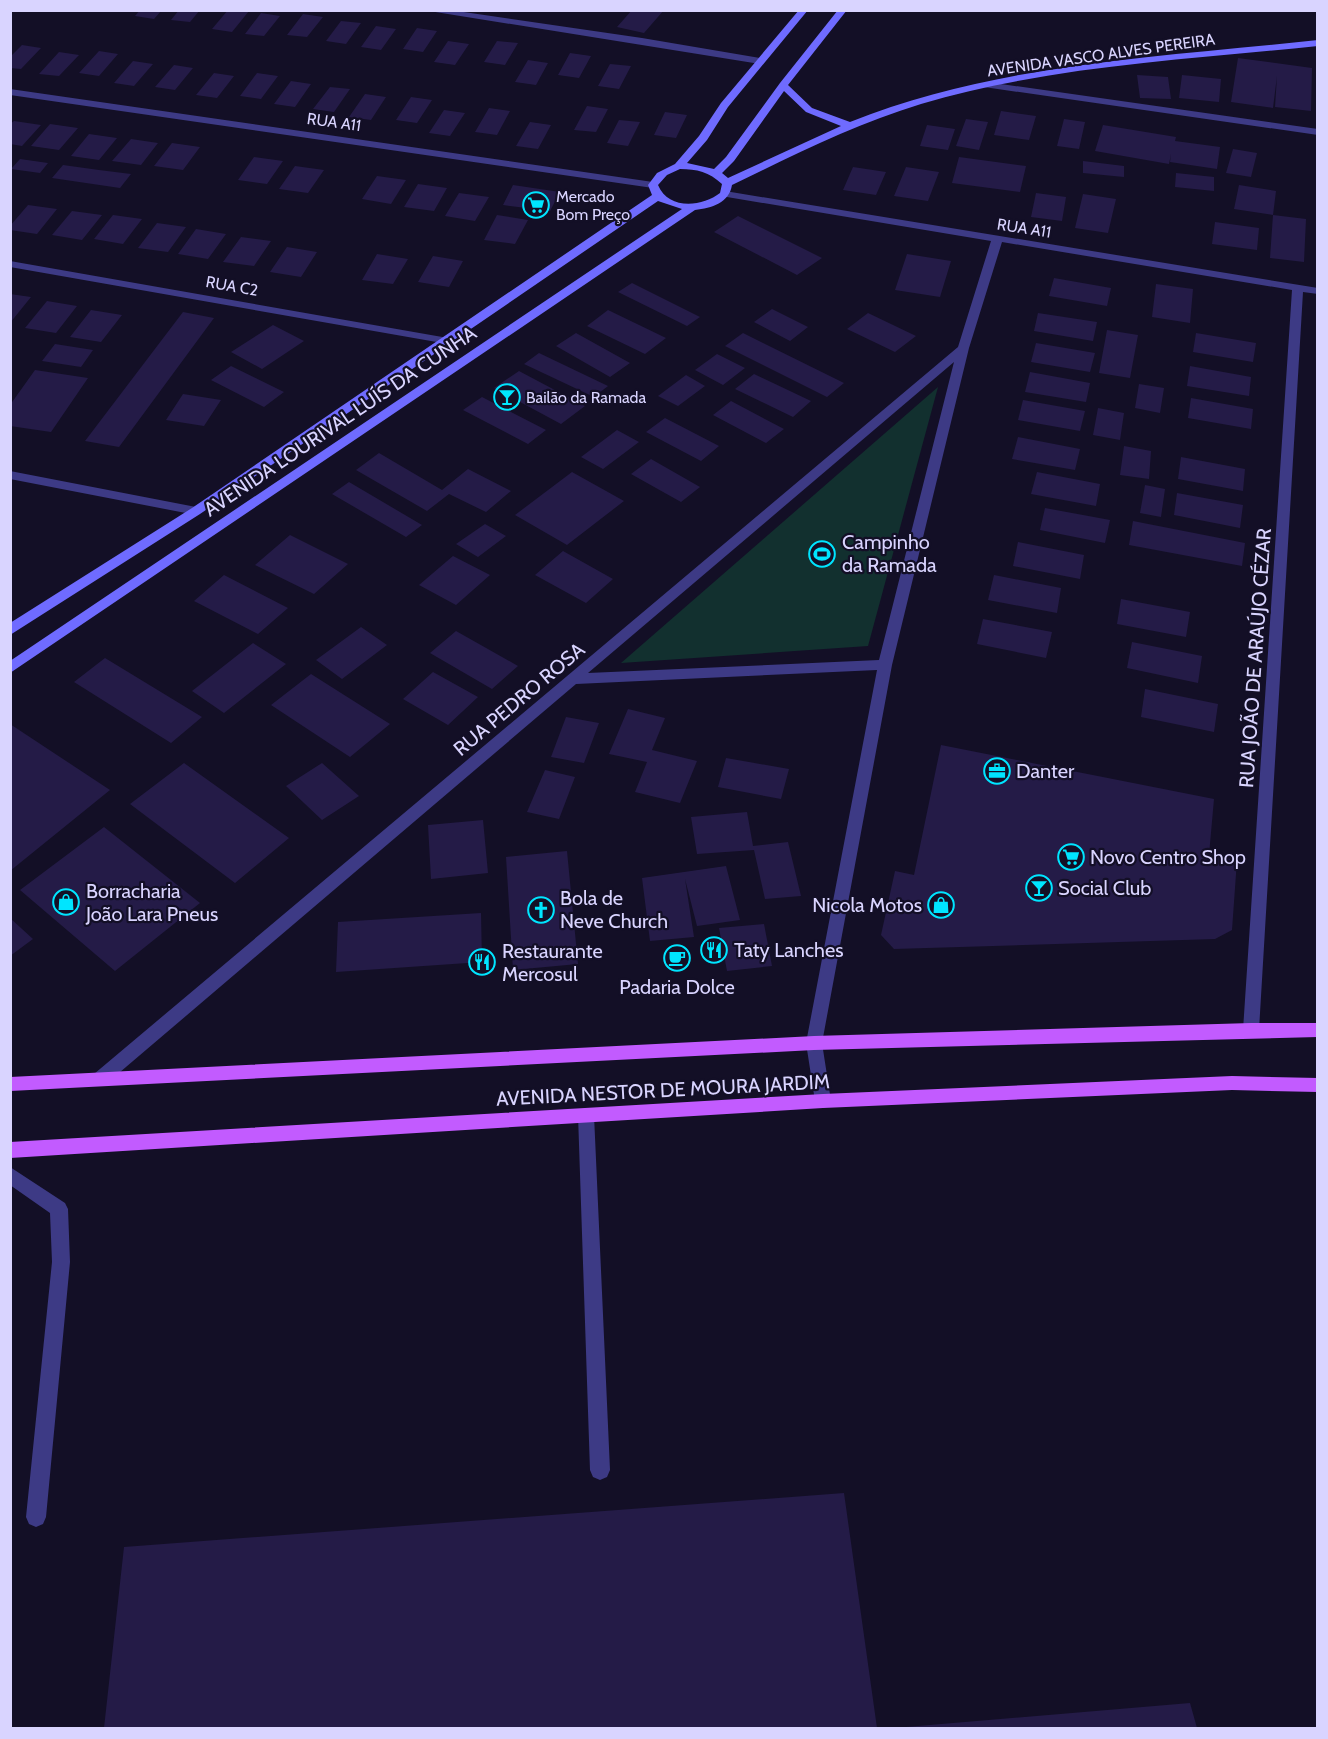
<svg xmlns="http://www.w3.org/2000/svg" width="1328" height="1739" viewBox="0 0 1328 1739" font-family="Cabin,sans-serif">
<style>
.green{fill:#12302f}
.building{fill:#241b47}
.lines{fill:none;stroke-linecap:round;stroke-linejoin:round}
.lane{fill:#3d3a85;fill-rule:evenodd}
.street{fill:#3d3a85;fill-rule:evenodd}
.secondary{fill:#6f6bff;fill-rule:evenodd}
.primary{fill:#c25bff;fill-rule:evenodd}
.labels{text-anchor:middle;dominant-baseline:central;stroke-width:4.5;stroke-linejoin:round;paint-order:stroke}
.far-street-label{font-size:16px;fill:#d9d4ff;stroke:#130f26}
.far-poi-label{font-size:16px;fill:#d9d4ff;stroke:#130f26;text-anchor:start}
.street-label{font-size:20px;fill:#d9d4ff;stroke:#130f26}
.poi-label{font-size:20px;fill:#d9d4ff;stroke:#130f26;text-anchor:start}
</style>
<rect width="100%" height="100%" fill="#130f26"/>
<path class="green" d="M938,387l-70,259 -247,17z"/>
<path class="building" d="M140,10h22l-8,9 -19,-3z
M179,10h21l-10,12 -19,-2z
M228,10l21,1 -17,21 -20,-3z
M632,10h32l-20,23 -27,-6z
M261,13l19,3 -16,20 -19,-2z
M303,14l20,3 -16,20 -20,-2z
M341,21l20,2 -15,21 -20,-3z
M376,26l20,3 -15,21 -20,-3z
M417,28l20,3 -14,21 -20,-3z
M448,41l21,3 -14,21 -21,-3z
M497,41l21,2 -13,22 -21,-3z
M22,45l19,3 -20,21 -11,-1v-11z
M99,51l19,3 -19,22 -20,-3z
M59,52l20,3 -20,21 -20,-2z
M570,53l21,3 -12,22 -21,-3z
M1238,58l74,10 -1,43 -36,-4 2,-31 -4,32 -42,-6z
M528,60l20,3 -12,22 -21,-3z
M133,61l20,3 -19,22 -20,-3z
M610,64l21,2 -12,23 -21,-3z
M174,65l19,3 -18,22 -20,-3z
M214,73l20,3 -17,22 -21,-3z
M257,73l21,3 -17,23 -21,-3z
M1137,75l31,2 3,22 -31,-1z
M1182,75l39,4 -2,23 -40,-4z
M291,81l20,3 -16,23 -21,-3z
M330,87l20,2 -16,23 -21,-3z
M365,94l21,3 -15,23 -22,-3z
M411,97l21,3 -15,23 -21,-3z
M587,106l21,3 -12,23 -22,-2z
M489,108l21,3 -13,24 -22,-3z
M444,110l21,3 -15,23 -21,-3z
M1001,111l35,5 -7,24 -35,-5z
M665,112l22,3 -11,23 -22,-3z
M966,119l22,3 -9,28 -23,-4z
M1064,119l21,3 -6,27 -22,-3z
M619,120l21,2 -12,24 -21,-3z
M14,121l27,4 -19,21 -12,-2v-20z
M530,122l21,3 -13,24 -22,-3z
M50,124l28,4 -19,22 -28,-4z
M927,125l28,4 -7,21 -28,-4z
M1103,125l73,12 -1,4 45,6 -3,22 -47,-7 1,-8 -2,10 -74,-13z
M89,134l28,4 -18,22 -28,-4z
M131,139l27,4 -17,22 -29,-4z
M172,143l28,4 -17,23 -29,-4z
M1233,149l24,4 -6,24 -25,-4z
M254,157l29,4 -16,23 -29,-4z
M959,157l67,9 -6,26 -68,-9z
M20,159l28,4 -8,10 -29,-4z
M1083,161l41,5v11l-41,-4z
M63,165l36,5 32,4 -11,14 -68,-10z
M295,166l29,4 -16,23 -29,-4z
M853,167l33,5 -10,23 -33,-5z
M906,167l33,5 -11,29 -34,-5z
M1176,173l38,4v14l-39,-4z
M377,176l29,4 -15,24 -29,-5z
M418,184l29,4 -13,23 -30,-4z
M513,185l47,7 -10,19 -47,-6z
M1239,185l37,6 -3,24 -39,-6z
M459,193l30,4 -14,24 -30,-5z
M1036,193l30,4 -4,24 -31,-4z
M1083,194l33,5 -8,34 -33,-5z
M28,205l29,4 -20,25 -27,-4v-4z
M72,211l30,4 -20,25 -30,-5z
M113,215l29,4 -19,25 -29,-5z
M497,215l31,5 -13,24 -31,-4z
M1273,215l33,4 -2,43 -34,-4z
M738,216l84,42 -25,17 -83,-43z
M1215,222l44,6 -2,22 -45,-6z
M157,223l29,4 -18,25 -30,-4z
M196,229l30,5 -18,25 -30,-5z
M241,237l30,4 -17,25 -31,-4z
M287,247l30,5 -16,25 -31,-5z
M377,254l31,5 -15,25 -31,-4z
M907,254l44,7 -11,36 -45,-7z
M433,256l30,5 -14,26 -31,-5z
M1054,278l57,10 -4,18 -58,-10z
M632,283l68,34 -13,9 -69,-34z
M1156,284l37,5 -3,34 -38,-6z
M10,294l21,3 -21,26z
M47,301l30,5 -21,27 -31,-5z
M772,309l36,18 -18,14 -36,-19z
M91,310l31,5 -21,27 -31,-5z
M608,310l58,28 -21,16 -58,-28z
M183,312l31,6 -95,129 -34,-6z
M868,313l48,23 -21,16 -48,-23z
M1038,313l59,9 -4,19 -59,-10z
M273,325l31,16 -42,28 -31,-17z
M1107,330l31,5 -8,43 -31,-5z
M576,333l54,30 -20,14 -54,-31z
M743,333l101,50 -17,14 -102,-51z
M1196,333l60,10 -3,19 -60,-10z
M1036,343l59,10 -5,19 -59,-10z
M55,344l38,6 -12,17 -39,-6z
M539,353l69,33 -14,11 -70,-33z
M717,354l28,14 -22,17 -28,-15z
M231,366l53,26 -20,15 -53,-27z
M1190,366l61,11 -2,19 -62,-10z
M35,370l53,8 -37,54 -41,-6v-21z
M519,371l66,35 -24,18 -67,-36z
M1030,372l60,11 -4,19 -61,-10z
M754,374l57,27 -18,16 -58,-28z
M686,375l19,11 -27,20 -20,-10z
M1139,384l25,4 -4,25 -25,-5z
M183,394l38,6 -17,26 -38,-6z
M482,397l64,33 -18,14 -65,-34z
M1191,398l62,11 -2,20 -63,-11z
M1023,400l62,11 -5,20 -62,-11z
M731,401l53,28 -18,14 -53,-28z
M1098,408l26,5 -4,27 -27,-5z
M665,418l54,28 -18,15 -55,-29z
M617,430l22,12 -36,27 -22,-12z
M1018,437l62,12 -5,21 -63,-11z
M1124,446l27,5 -2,28 -29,-4z
M379,453l63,37 26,-21 43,22 -25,21 -37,-18 -22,17 -71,-41z
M1181,457l64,12 -2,22 -65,-12z
M651,459l49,28 -19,15 -50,-28z
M572,472l52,29 -57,44 -52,-30z
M1037,472l63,12 -4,22 -65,-12z
M349,482l73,43 -16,12 -74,-43z
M1145,485l20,4 -4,28 -21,-4z
M1177,493l66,12 -3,23 -66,-13z
M1045,508l65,12 -5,23 -65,-13z
M1133,521l112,22 -3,23 -113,-21z
M485,524l21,12 -28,21 -22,-13z
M290,535l58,29 -34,30 -59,-29z
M1018,542l66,13 -4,24 -67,-13z
M563,551l50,28 -27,24 -51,-28z
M453,556l37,19 -34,30 -37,-20z
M224,575l64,33 -30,26 -64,-33z
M994,575l67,13 -4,25 -69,-13z
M1121,599l69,13 -4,25 -69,-13z
M983,619l69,13 -6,26 -69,-14z
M361,627l26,18 -45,34 -26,-19z
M456,631l62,35 -26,23 -62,-36z
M1132,642l70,14 -4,27 -71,-15z
M253,643l33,21 -62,49 -32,-22z
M105,658l97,59 -31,26 -97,-61z
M433,672l45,25 -30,28 -45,-26z
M311,674l79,50 -40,33 -79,-52z
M1145,689l73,15 -4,28 -73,-15z
M628,709l37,9 -13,32 45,11 -17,42 -45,-11 12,-30 -38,-8z
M566,717l33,6 -15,40 -33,-6z
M10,724l100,66 -100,81z
M941,745l273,54 -5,56 28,5 -5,70 -17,9 -321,10 -13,-14 14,-64 19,4z
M726,758l63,11 -8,30 -63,-12z
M184,763l105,75 -54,45 -105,-79z
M322,763l37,33 -37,24 -36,-34z
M545,770l30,7 -16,42 -32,-7z
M747,812l6,34 35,-4 13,54 -36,3 -11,-49 -57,4 -6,-37z
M483,820l5,53 -57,6 -3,-54z
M104,827l96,76 -85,68 -95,-81z
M567,851l11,113 -65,6 -7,-113z
M726,866l14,54 -43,6 -12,-47 9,58 -44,4 -8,-63z
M481,913l1,49 -146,10 2,-50z
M10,918l23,21 -23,17z
M764,924l8,42 -45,5 -8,-43z
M844,1493l33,235h-773l20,-181z
M1190,1703l7,25h-291v-1z"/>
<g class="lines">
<path class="lane" d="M586,1108l6,2 2,5 16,355 -3,7 -7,3 -7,-3 -3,-7 -12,-355 2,-5z
M10,1167l55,36 3,6 2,53 -24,255 -3,7 -7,3 -7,-3 -3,-7 26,-255 -2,-49 -40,-28z"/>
<path class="street" d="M423,10h27l192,28 118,20 5,3 -5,3z
M987,82l331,47v6l-334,-48v-4z
M10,89l643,93 5,3 -5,3 -643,-93z
M725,191l593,97v6l-15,-2 -44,738 -2,5 -6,2 -6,-2 -2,-5 49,-740 -290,-48 -33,106 -77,317 -70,378 9,58 -2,5 -6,2 -6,-2 -2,-5 -9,-58 71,-373 -301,14 -470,400 -6,2 -6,-2 -2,-5 2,-5 864,-727 33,-106 -270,-45v-4zM954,362l-75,298 -291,13z
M10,261l438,77 6,3 -6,3 -438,-77z
M10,471l186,36 6,4 -6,4 -186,-36z"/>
<path class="secondary" d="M799,10h9l-80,97 -21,33 -20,23 27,6 12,-12 54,-74 58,-73h9l-59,75 24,23 38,14c147,-59 312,-65 468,-82v6c-132,14 -270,20 -397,58 -66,20 -127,51 -189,81 -3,18 -20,23 -37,25l-685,463v-12l672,-452 -24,-8 -458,313 -190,121v-12l182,-115 460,-313 -4,-10 9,-12 18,-9 24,-28 22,-33zM784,91l22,21 35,14 -113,52 -6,-5 12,-12zM680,169c17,0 29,3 42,15l-2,9c-18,14 -52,17 -62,-8l9,-10z"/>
<path class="primary" d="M1251,1023h67v14l-504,13 -804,41v-14l804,-41z
M1232,1076l86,2v14l-86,-2 -409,18 -813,50v-16l813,-48z"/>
</g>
<defs>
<g id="supermarket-ring" transform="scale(1.35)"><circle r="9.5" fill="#130f26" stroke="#00e5ff" stroke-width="1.5"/><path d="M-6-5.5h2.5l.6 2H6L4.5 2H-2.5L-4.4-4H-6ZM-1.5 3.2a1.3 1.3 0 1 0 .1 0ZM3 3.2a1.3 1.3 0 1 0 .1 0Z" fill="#00e5ff"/></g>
<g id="bar-ring" transform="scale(1.35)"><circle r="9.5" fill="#130f26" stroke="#00e5ff" stroke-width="1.5"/><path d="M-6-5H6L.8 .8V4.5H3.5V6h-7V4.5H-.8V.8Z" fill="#00e5ff"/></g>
<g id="stadium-ring" transform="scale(1.35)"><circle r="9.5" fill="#130f26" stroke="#00e5ff" stroke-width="1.5"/><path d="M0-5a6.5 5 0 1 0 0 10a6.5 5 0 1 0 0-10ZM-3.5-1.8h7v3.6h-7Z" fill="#00e5ff"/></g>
<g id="office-ring" transform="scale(1.35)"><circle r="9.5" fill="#130f26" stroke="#00e5ff" stroke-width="1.5"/><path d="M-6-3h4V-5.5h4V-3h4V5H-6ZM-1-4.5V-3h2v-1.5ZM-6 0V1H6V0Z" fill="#00e5ff"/></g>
<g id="shop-ring" transform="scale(1.35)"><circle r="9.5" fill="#130f26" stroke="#00e5ff" stroke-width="1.5"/><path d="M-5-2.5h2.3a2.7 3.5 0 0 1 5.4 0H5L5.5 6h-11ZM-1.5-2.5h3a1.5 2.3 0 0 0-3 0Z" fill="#00e5ff"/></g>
<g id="church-ring" transform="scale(1.35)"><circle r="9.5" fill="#130f26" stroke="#00e5ff" stroke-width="1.5"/><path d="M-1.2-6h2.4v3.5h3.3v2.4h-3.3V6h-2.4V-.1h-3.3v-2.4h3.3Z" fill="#00e5ff"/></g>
<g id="restaurant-ring" transform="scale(1.35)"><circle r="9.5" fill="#130f26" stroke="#00e5ff" stroke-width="1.5"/><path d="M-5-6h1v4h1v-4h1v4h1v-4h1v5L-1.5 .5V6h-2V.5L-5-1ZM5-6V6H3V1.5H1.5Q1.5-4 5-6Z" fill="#00e5ff"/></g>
<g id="cafe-ring" transform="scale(1.35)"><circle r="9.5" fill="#130f26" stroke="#00e5ff" stroke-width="1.5"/><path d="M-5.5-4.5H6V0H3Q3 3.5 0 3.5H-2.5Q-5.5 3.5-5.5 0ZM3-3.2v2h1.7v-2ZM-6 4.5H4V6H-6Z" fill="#00e5ff"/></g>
</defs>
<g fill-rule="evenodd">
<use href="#supermarket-ring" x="536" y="205"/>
<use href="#bar-ring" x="507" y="397"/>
<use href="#stadium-ring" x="822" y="554"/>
<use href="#office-ring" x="997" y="771"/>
<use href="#supermarket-ring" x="1071" y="857"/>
<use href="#bar-ring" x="1039" y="888"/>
<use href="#shop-ring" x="66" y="902"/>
<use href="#shop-ring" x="941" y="905"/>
<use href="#church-ring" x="541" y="910"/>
<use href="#restaurant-ring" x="714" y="950"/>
<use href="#cafe-ring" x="677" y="958"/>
<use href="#restaurant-ring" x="482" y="962"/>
</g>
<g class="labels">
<g class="far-street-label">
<text transform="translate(1101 55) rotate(-8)">AVENIDA VASCO ALVES PEREIRA</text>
<text transform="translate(334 122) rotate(8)">RUA A11</text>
<text transform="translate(1024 228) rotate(9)">RUA A11</text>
<text transform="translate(232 286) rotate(10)">RUA C2</text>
</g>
<g class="far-poi-label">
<text x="556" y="196">Mercado<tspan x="556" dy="18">Bom Preço</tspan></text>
<text x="526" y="397">Bailão da Ramada</text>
</g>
<g class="street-label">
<text transform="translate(340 421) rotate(-34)">AVENIDA LOURIVAL LUÍS DA CUNHA</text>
<text transform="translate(1255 658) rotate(-86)">RUA JOÃO DE ARAÚJO CÉZAR</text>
<text transform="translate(519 699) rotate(-40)">RUA PEDRO ROSA</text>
<text transform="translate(663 1090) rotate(-3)">AVENIDA NESTOR DE MOURA JARDIM</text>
</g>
<g class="poi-label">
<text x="842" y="542">Campinho<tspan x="842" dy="23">da Ramada</tspan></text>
<text x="1016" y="771">Danter</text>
<text x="1090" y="857">Novo Centro Shop</text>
<text x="1058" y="888">Social Club</text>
<text x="86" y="891">Borracharia<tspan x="86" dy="23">João Lara Pneus</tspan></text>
<text x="560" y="898">Bola de<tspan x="560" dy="23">Neve Church</tspan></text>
<text x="922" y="905" text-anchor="end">Nicola Motos</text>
<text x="734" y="950">Taty Lanches</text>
<text x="502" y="951">Restaurante<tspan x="502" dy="23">Mercosul</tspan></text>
<text x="677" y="987" text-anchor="middle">Padaria Dolce</text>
</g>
</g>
<rect width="1328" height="1739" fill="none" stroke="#d9d4ff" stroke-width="24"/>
</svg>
